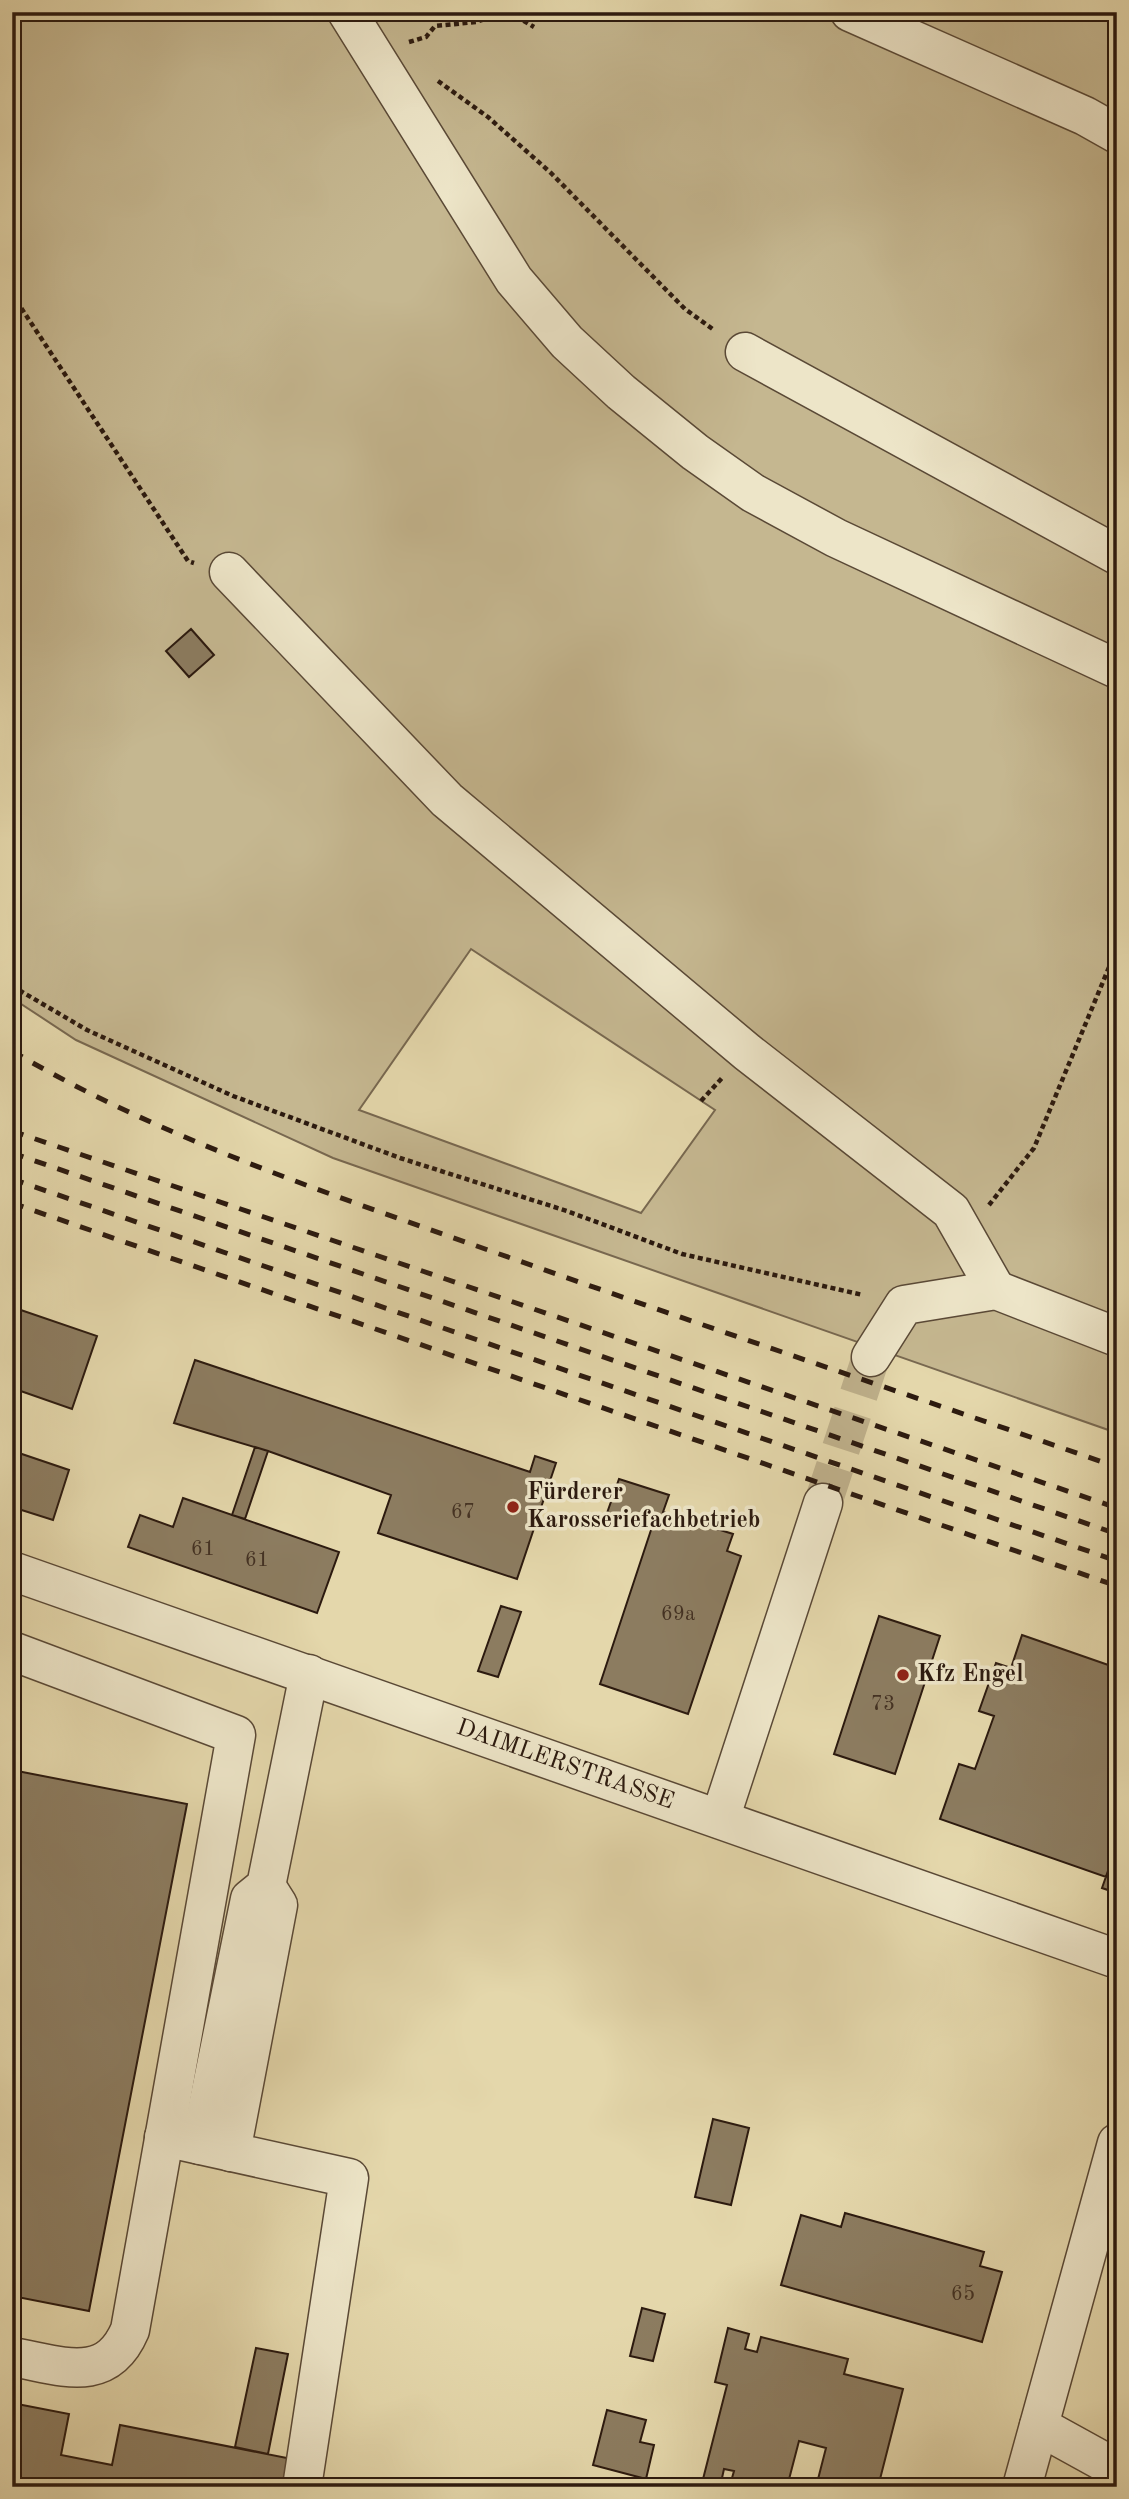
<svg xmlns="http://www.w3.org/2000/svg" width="1129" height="2499" viewBox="0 0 1129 2499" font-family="'Old Standard TT',serif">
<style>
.green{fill:#c5b790;stroke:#786850;stroke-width:2;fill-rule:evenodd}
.building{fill:#8c7c60;stroke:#2c1a0f;stroke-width:2}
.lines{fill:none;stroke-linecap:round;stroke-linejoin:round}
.minor-tunnel{stroke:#bfb18c;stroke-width:38;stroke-dasharray:38 19;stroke-linecap:butt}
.minor-casing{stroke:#5a4936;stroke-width:41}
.path{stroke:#2c1a0f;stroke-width:4.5;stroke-dasharray:5 3.5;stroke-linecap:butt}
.minor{stroke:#ede5c8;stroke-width:38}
.rail{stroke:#2c1a0f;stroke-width:5;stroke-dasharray:12 12;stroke-linecap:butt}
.poi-dot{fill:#8f2418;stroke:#ede5c8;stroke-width:2.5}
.labels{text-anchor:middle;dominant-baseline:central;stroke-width:7;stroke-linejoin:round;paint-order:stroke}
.number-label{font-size:21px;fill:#443223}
.poi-label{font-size:24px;font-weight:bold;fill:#2c1a0f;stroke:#ede5c8;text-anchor:start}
.street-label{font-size:24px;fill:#2c1a0f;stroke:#ede5c8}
</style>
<rect width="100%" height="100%" fill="#e4d7ab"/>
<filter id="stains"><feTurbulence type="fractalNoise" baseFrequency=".00286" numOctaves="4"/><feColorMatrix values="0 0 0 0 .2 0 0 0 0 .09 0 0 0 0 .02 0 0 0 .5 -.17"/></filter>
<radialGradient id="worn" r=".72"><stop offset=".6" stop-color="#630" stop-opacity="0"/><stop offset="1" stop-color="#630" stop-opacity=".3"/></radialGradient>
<path class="green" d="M12,12h1105v1421l-784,-275 -257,-118 -64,-42zM471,949l244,161 -74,103 -282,-103z"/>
<path class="building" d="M191,629l23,26 -25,22 -23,-26z
M12,1307l85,29 -25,73 -60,-21z
M195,1360l335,112 5,-16 21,7 -39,116 -139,-46 13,-38 -123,-44 -94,-28z
M255,1447l13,4 -23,68 -13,-4z
M13,1451l56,19 -16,50 -41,-13z
M619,1479l50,16 -6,17 70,22 -6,17 14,5 -53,158 -88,-30 52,-157 -45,-14z
M183,1498l156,54 -22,61 -189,-66 12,-32 33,12z
M501,1606l20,6 -23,65 -20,-6z
M879,1616l61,20 -45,138 -61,-20z
M1022,1635l95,33v177l-11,32 -166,-58 19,-55 16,5 19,-53 -15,-5 17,-48 15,5z
M12,1770l175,34 -98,507 -77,-15z
M1117,1845v48l-15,-5z
M713,2119l36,9 -18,77 -36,-8z
M845,2213l139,39 -4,14 22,6 -20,70 -201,-57 20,-70 40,12z
M642,2308l23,6 -12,47 -23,-5z
M728,2328l21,6 -4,15 12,3 4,-15 87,22 -4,15 59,15 -25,98h-62l10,-39 -27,-7 -12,46h-23l-32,-9 2,-7 -10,-2 -4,18h-19l26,-102 -12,-3z
M256,2348l32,6 -20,100 -33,-7z
M12,2403l57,11 -8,41 51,10 8,-40 172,34 -5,28h-275z
M607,2410l39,10 -6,22 14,3 -8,34 -53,-14z"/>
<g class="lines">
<path class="minor-tunnel" d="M823,1503l48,-146"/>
<g class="minor-casing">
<g id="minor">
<path d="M347,12l167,268 53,62 54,50 74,60 58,41 83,45 281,131"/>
<path d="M850,12l235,104 32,18"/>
<path d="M745,352l372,203"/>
<path d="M229,572l218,228 300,252 204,159 45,79"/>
<path d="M871,1357l33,-52 92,-15 121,47"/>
<path id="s1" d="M12,1571l1105,388"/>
<path d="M12,1651l224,84 -106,595c-24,56 -70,35 -118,27"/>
<path d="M720,1819l103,-316"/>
<path d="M164,2137l185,41 -47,309"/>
<path d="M200,2145l50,-246 16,-13 43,-212"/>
<path d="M231,2152l47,-247 -12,-19"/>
<path d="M1039,2426l78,43"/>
<path d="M1022,2487l95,-344"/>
</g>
</g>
<path class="path" d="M509,12l25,15
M409,42l17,-5 9,-11 41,-4 29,-10
M438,81l50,36 63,56 134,136 29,21
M12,294l176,267 6,2
M12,986l75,44 146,66 167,62 167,53 115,43 181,41
M701,1101l21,-23
M989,1205l45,-57 83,-200"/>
<use href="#minor" class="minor"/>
<path class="rail" d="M12,1051c148,87 315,142 476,199 209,74 419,144 629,217
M12,1131l1105,377
M12,1153l1105,381
M12,1179l1105,382
M12,1203l1105,383"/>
</g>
<g class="poi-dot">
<circle cx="513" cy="1507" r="7"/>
<circle cx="903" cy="1675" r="7"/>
</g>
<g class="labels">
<g class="number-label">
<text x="463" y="1512">67</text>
<text x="203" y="1549">61</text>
<text x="257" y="1560">61</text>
<text x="678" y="1614">69a</text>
<text x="883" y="1704">73</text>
<text x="963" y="2294">65</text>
</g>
<g class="poi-label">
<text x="527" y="1493">Fürderer<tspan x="527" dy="28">Karosseriefachbetrieb</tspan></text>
<text x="917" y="1675">Kfz Engel</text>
</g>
<g class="street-label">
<text stroke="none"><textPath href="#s1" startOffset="586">DAIMLERSTRASSE</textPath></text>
</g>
</g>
<rect width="1129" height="2499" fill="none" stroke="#e4d7ab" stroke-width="42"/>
<rect x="14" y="14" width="1101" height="2471" fill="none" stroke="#2c1a0f" stroke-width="3.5"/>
<rect x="21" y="21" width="1087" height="2457" fill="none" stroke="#2c1a0f" stroke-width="2"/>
<rect width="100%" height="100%" filter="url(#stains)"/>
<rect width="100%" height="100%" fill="url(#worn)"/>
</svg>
